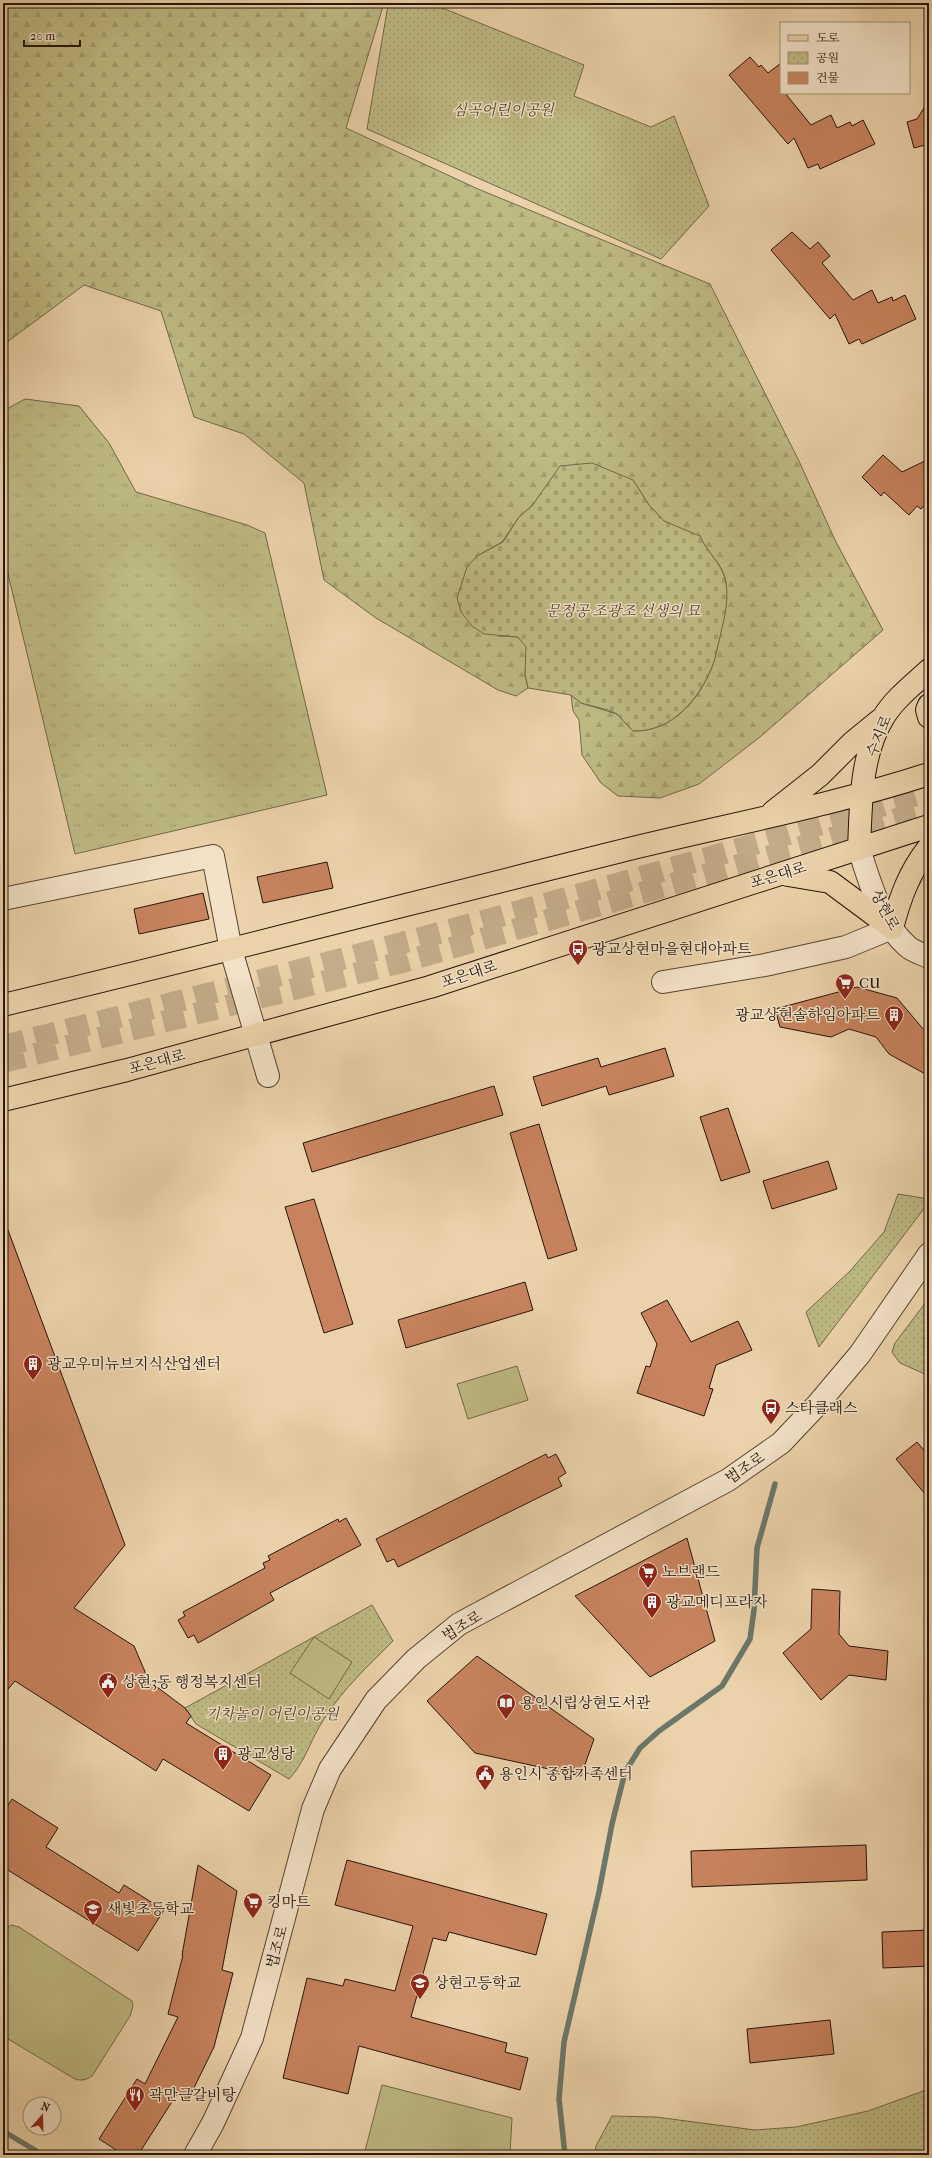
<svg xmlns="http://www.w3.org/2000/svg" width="932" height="2158" viewBox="0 0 932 2158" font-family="'IM FELL French Canon','Noto Serif KR',serif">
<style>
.grass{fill:url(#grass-tufts);stroke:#726846}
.forest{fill:url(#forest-firs);stroke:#726846}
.cemetery{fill:url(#cemetery-stones);stroke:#726846}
.park{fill:url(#park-dots);stroke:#726846}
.pitch{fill:#beba84;stroke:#726846}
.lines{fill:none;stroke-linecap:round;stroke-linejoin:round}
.stream{stroke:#6b7768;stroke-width:5.5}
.building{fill:#c8835e;stroke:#251509}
.major-tunnel{stroke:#c4ac8a;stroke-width:22;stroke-dasharray:22 11;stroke-linecap:butt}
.minor-casing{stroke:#574431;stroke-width:24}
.major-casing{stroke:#251509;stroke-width:24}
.minor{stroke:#f3e2c8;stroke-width:22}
.major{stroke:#ecd2aa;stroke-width:22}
.labels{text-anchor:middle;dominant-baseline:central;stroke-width:3;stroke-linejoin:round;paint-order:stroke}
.park-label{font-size:15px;font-style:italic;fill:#53472e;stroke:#f3e2c8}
.street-label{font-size:15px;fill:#251509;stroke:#f3e2c8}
.poi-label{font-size:15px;fill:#251509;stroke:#f3e2c8;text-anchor:start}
</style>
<defs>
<pattern id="grass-tufts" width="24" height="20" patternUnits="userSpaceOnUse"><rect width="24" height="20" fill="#beba84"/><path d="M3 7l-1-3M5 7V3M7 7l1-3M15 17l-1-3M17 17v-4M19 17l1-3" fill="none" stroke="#a39f71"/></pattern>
<pattern id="forest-firs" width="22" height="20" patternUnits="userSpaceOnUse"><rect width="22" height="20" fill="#beba84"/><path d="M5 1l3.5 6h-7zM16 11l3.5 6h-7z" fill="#a39f71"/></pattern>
<pattern id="cemetery-stones" width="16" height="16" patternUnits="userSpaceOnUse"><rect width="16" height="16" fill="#beba84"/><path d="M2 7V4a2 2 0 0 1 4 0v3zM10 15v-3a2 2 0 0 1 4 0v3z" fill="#a39f71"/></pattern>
<pattern id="park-dots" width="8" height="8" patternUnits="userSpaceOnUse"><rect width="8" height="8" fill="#beba84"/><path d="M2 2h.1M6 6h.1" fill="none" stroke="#a39f71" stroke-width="1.8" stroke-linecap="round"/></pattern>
</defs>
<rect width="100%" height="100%" fill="#ecd2aa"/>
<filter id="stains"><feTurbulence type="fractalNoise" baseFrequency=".005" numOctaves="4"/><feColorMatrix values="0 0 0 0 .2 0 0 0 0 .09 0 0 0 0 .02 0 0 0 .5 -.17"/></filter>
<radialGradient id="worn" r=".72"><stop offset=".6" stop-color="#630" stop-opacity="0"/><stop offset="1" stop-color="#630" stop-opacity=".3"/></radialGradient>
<path class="grass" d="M25,399l54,7 30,37 27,49 111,33 18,8 62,262 -252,59 -72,-301v-142z"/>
<path class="forest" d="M3,3h381l-38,125 132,61 232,95 89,177 36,79 48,90 -123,107 -61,47 -39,14 -42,-2 -17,-13 -19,-28 -3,-35 -6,-9 -2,-16 10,8 36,11 16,17c39,1 66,-31 79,-64 4,-10 6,-22 8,-33 4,-17 8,-33 6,-51 -2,-19 -19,-30 -26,-46l-36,-16 -15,-16 -16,-25 -92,13 -9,13 -13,11 -17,25 -25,14 22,80 19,1 9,10 -2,27 3,14 -12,8 -18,-6 -122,-72 -52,-38 -20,-97 -60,-49 -50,-17 -33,-106 -77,-26 -81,60z"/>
<path class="cemetery" d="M592,463l41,17 16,25 15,16 36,15c7,17 23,28 26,47 3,19 -2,36 -6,54 -3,10 -4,21 -8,30 -14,33 -40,65 -79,64l-16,-17 -9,-4 -27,-7 -10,-8 -43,-7 -3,-14 1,-27 -8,-10 -34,-3 -12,-8 -11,-14 -4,-14 10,-31 10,-11 26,-14 16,-25 13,-11 28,-40z"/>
<path class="park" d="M390,3h40l154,62 -10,31 77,31 23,-11 35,90 -48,53 -294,-130 21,-124z
M898,1194l31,5v3l-110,145 -13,-35 44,-41 34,-39z
M929,1298v78l-29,-13 -8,-11 3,-9z
M372,1605l21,36c-24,24 -50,48 -69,78 -13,19 -19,44 -35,60l-93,-55 -11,-16z
M929,2089v66h-334l1,-9 16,-30 44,1 99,13 41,-3 72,-16z"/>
<path class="pitch" d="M517,1366l11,34 -60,19 -11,-35z
M314,1637l38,25 -23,37 -39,-26z
M11,1925l8,2 113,74 1,5 -3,10 -38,60c-6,4 -10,5 -17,3l-72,-43v-105z
M382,2085l130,33 -2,37h-146z"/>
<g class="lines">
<path class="stream" d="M3,2131l40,24
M565,2155l-6,-56 5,-57 35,-150 13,-68 13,-52 15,-24 19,-17 63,-45 28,-47 4,-29 3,-62 18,-64"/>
</g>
<path class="building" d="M750,57l9,10 2,-2 7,8 13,-10v30h4l26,32 20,-10 6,13 13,-6 2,4 11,-6 12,24 -55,25 -2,-5 -10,4 -14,-30 -6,6 -59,-69z
M929,100v44l-15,4 -7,-26 10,-3z
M792,232l18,17 8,-7 12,14 -8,7 31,37 19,-10 6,13 14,-6 1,4 12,-6 11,24 -54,25 -3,-5 -10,5 -14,-30 -5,5 -59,-69z
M883,455l19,17 27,-13v41l-8,9 -4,-3 -8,9 -25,-23 -3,4 -19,-19z
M327,862l6,26 -70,15 -6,-26z
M203,893l6,26 -70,15 -5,-25z
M857,987l40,11 32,38v40l-40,-22 -13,-17 -27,-8 -18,8 -51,-10 -5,-18z
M665,1048l9,28 -65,19 -3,-9 -64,20 -9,-29 65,-19 3,9z
M494,1086l9,29 -191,57 -9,-29z
M728,1108l22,64 -29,9 -21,-64z
M539,1124l38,126 -29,9 -38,-126z
M828,1161l9,28 -65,20 -9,-28z
M314,1199l39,125 -29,9 -39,-126z
M3,1222h2l120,323 -51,63 60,38 15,35 36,27 6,8 -5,7 85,52 -22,36 -86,-52 -7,12 -141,-90 -12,14z
M525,1282l8,28 -127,38 -8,-28z
M667,1300l24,42 47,-21 14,29 -36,15 -7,23 4,1 -9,27 -67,-23 9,-27 4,1 7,-23 -16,-31z
M917,1442l12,14v43l-33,-40z
M546,1454l2,4 8,-4 10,19 -8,5 4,8 -164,81 -4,-8 -7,3 -11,-23z
M346,1518l15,27 -91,48 4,7 -76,43 -4,-8 -6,3 -10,-18 7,-4 -2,-4 82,-44 -2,-5 7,-3 -2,-4 70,-37 1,3z
M687,1538l28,103 -65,36 -75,-81z
M812,1589l28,2 -1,43 10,12 39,5 -2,29 -37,-5 -28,25 -38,-47 28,-24z
M477,1656l117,83 -13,37 -106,-23 -48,-52z
M12,1799l46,29 -12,19 73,46 5,-8 40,25 -26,41 -135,-84v-54z
M866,1845l1,35 -175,7 -1,-36z
M347,1860l200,54 -11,41 -87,-23 -3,9 -13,-3 -22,79 96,26 -2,9 23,6 -8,32 -161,-44 -11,48 -65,-16 24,-100 36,8 2,-7 50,12 18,-65 -78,-21z
M198,1865l39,26 -15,79 11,3 -19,74 -26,53 -11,-6 -39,61h-14l-25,-16 38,-60 8,5 33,-67 -10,-3 15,-59h-1z
M929,1930v36l-46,2 -1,-36z
M830,2020l4,34 -84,9 -3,-34z"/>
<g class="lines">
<path class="major-tunnel" d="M3,1046c310,-78 620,-159 926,-255
M3,1062l403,-101 523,-151"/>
<g class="minor-casing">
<path id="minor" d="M859,849c11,33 21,73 48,97 5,5 15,8 22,11
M3,899l210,-43 18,94 37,126
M663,982l102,-17 81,-18 46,-19
M195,2155l18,-32 39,-85 61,-229 17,-40 46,-69 40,-41 43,-35 269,-144 53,-37 36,-38 43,-51 69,-100"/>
</g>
<g class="major-casing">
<path id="major" d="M929,705l-2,5 2,7
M773,812l47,-37 33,-33 27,-22
M859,849c2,-43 1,-93 24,-131 11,-19 30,-33 46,-48
M788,875l42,7 62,46c8,-30 17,-56 37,-81
M3,1005c205,-49 409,-102 614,-153 104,-26 210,-45 312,-78
M3,1100l124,-30 303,-83 499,-161"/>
</g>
<use href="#minor" class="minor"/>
<use href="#major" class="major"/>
</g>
<defs>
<g id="bus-pin" transform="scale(1)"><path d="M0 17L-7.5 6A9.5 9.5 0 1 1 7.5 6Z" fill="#8f2418" stroke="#f3e2c8"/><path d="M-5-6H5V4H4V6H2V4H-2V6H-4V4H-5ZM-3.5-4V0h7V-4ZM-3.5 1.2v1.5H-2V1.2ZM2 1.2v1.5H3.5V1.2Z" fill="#fff"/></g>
<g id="supermarket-pin" transform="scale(1)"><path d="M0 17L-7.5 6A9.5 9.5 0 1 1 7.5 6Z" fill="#8f2418" stroke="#f3e2c8"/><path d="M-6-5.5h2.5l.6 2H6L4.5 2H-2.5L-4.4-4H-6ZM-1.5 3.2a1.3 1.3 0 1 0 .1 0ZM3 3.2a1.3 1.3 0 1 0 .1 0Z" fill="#fff"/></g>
<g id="building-pin" transform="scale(1)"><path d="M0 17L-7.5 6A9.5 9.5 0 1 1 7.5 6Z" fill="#8f2418" stroke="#f3e2c8"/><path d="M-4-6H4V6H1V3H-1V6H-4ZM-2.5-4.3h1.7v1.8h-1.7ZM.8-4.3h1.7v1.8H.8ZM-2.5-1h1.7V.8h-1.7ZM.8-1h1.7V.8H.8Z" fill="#fff"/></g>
<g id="civic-pin" transform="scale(1)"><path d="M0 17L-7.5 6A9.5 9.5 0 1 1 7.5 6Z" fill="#8f2418" stroke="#f3e2c8"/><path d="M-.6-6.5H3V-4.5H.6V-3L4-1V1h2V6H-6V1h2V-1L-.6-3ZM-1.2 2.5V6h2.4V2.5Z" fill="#fff"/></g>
<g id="library-pin" transform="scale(1)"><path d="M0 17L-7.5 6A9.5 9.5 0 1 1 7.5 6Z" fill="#8f2418" stroke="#f3e2c8"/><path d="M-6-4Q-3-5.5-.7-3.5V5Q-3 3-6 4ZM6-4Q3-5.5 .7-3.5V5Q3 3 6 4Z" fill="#fff"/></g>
<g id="school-pin" transform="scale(1)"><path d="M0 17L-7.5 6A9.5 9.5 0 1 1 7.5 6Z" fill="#8f2418" stroke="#f3e2c8"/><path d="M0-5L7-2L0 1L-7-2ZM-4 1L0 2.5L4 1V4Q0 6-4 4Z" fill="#fff"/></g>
<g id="restaurant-pin" transform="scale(1)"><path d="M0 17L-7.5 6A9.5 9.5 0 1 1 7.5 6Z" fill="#8f2418" stroke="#f3e2c8"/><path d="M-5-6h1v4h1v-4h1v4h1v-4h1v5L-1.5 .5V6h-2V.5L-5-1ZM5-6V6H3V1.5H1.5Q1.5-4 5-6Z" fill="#fff"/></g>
</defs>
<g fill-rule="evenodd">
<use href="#bus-pin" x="578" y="949"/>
<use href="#supermarket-pin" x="845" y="983"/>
<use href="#building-pin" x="894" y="1015"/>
<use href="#building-pin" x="33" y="1364"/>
<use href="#bus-pin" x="771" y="1408"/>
<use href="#supermarket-pin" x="648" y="1572"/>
<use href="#building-pin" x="652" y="1602"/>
<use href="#civic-pin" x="108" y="1682"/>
<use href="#library-pin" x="506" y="1703"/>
<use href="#building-pin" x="223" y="1754"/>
<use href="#civic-pin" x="485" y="1774"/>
<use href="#supermarket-pin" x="253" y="1902"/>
<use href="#school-pin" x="93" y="1909"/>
<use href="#school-pin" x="420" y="1983"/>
<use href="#restaurant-pin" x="135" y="2095"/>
</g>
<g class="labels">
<g class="park-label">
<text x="503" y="110">심곡어린이공원</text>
<text x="623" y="611">문정공 조광조 선생의 묘</text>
<text x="272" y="1714">기차놀이 어린이공원</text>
</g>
<g class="street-label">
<text transform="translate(879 736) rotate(-68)">수지로</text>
<text transform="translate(778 875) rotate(-17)">포은대로</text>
<text transform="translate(885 910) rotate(62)">상현로</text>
<text transform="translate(469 974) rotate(-18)">포은대로</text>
<text transform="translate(157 1062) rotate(-15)">포은대로</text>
<text transform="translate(745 1468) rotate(-34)">법조로</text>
<text transform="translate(462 1626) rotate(-32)">법조로</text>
<text transform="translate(277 1947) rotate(-75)">법조로</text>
</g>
<g class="poi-label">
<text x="592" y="949">광교상현마을현대아파트</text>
<text x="859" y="983">CU</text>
<text x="880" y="1015" text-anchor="end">광교상현솔하임아파트</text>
<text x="47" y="1364">광교우미뉴브지식산업센터</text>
<text x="785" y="1408">스타클래스</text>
<text x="662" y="1572">노브랜드</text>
<text x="666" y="1602">광교메디프라자</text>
<text x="122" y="1682">상현3동 행정복지센터</text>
<text x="520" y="1703">용인시립상현도서관</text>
<text x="237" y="1754">광교성당</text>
<text x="499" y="1774">용인시 종합가족센터</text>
<text x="267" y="1902">킹마트</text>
<text x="107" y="1909">새빛초등학교</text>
<text x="434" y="1983">상현고등학교</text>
<text x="149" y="2095">곽만근갈비탕</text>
</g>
</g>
<rect width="932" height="2158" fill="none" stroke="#ecd2aa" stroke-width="16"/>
<rect x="4" y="4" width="924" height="2150" fill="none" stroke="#251509" stroke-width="2"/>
<rect x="8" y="8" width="916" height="2142" fill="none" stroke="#251509"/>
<rect x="780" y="22" width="130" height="72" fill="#f3e2c8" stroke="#a1907c"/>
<rect x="788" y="35" width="20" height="6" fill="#ecd2aa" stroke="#a1907c"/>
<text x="816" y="42" font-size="12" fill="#251509">도로</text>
<rect x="788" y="52" width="20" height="12" fill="url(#park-dots)" stroke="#a1907c"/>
<text x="816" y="62" font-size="12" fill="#251509">공원</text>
<rect x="788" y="72" width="20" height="12" fill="#c8835e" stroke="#a1907c"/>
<text x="816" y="82" font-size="12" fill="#251509">건물</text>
<g transform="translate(42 2116) rotate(20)"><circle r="19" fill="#f3e2c8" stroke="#a1907c"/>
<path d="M0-3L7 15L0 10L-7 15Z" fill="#8f2418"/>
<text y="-6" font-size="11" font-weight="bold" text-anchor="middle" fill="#251509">N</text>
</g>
<path d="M24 40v6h56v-6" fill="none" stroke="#251509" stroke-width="2"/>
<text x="30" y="40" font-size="12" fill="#251509" stroke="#f3e2c8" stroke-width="3" paint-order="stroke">20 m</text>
<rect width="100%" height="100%" filter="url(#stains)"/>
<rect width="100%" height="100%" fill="url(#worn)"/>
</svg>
